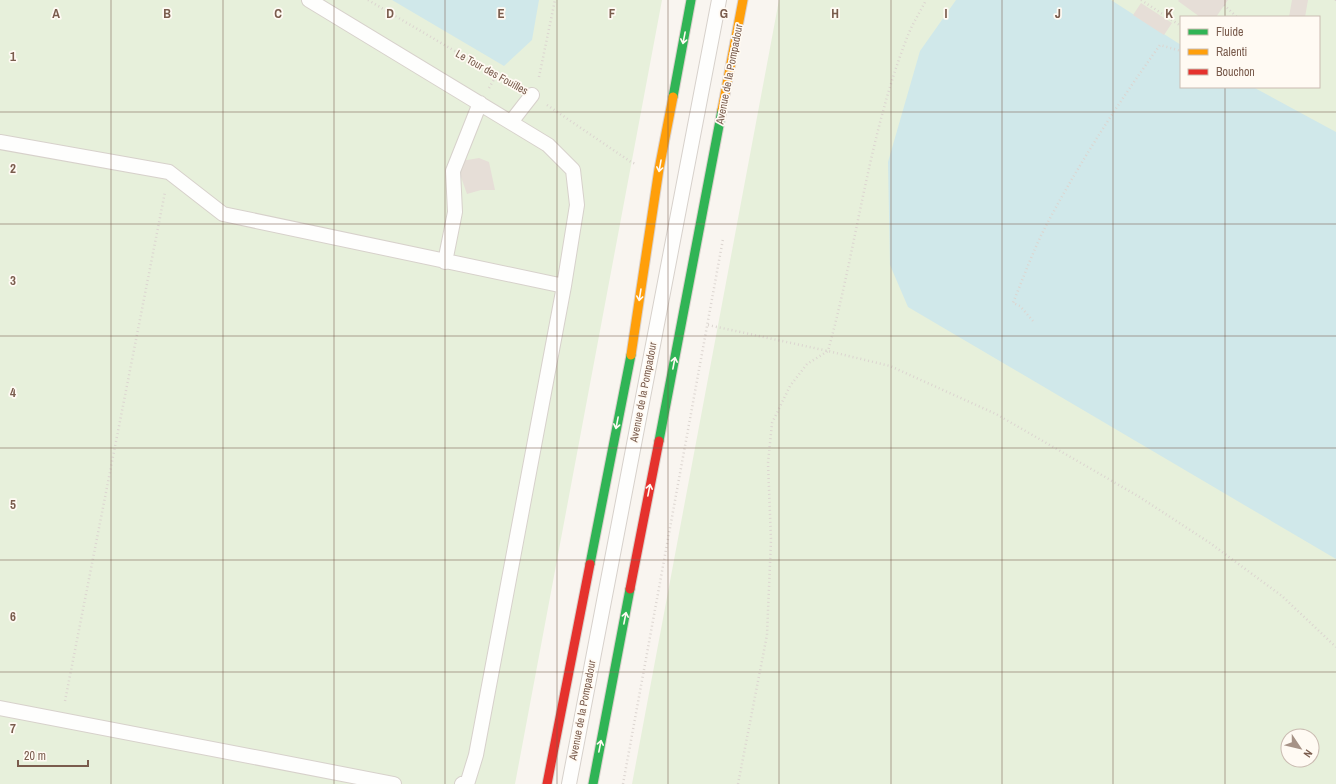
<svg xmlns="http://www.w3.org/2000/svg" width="1336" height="784" viewBox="0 0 1336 784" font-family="'Archivo Narrow',sans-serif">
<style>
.green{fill:#e7f0db;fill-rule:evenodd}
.water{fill:#d0e8ea}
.building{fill:#e6ded7}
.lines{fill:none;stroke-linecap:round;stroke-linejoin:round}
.lane-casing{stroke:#d7d1cb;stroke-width:16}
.fast-casing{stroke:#dad1cc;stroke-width:11}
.slow-casing{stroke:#dad1cc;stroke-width:11}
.jam-casing{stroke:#dad1cc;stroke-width:11}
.path{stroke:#dcd5d0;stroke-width:2.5;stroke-dasharray:1 3;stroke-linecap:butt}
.lane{stroke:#fefefd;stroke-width:14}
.fast{stroke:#30b455;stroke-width:9}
.slow{stroke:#ff9f0a;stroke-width:9}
.jam{stroke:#e5322d;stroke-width:9}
.oneway{stroke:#fffaf3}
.grid{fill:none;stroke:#7a5c4d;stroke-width:1;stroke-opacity:0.55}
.labels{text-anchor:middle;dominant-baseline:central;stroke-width:3.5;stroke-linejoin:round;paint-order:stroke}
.street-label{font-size:11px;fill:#7a5c4d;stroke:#fffaf3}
.grid-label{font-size:13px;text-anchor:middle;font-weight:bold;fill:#7a5c4d;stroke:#fffaf3;stroke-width:3.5;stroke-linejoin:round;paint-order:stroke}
</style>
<rect width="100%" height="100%" fill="#f9f5f0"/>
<path class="green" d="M0,0h662l-147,784h-515z
M779,0h557v784h-704zM1181,17h138v70h-138zM1288,736h24v24h-24z"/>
<path class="water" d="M392,0h147l-7,40 -28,26z
M956,0h155l70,45v42h72l83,45v427l-428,-252 -18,-42 -2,-103 32,-111z"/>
<path class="building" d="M1179,0h49l-12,17h-16l-22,-16z
M1292,0h16l-3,17h-16z
M1141,3l31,20 -8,12 -31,-20z
M479,158l10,4 6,28h-14l-14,4 -6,-17v-16z"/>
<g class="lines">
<g class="lane-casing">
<path id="lane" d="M309,0l239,145 25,25 4,35 -13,81 -88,469 -8,26 -6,3
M511,122l21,-27
M0,142l169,30 54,42 341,72
M445,262l10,-50 -2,-41 27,-68
M0,708l394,76
M569,784l150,-784"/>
</g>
<g class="fast-casing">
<path id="fast" d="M673,97l18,-97
M659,441l63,-331
M590,564l41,-209
M593,784l37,-195"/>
</g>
<g class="slow-casing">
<path id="slow" d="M722,110l21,-110
M631,355l28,-186 14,-72"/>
</g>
<g class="jam-casing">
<path id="jam" d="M630,589l29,-148
M547,784l43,-220"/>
</g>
<path class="path" d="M368,0l148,87
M1141,0l40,26
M1336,0v3
M1224,5l13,12
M539,77l16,-77
M489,88l7,-12
M547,105l84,57 5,2
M1033,321l-13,-15 -7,-3c11,-27 21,-55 35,-81 33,-62 71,-120 112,-177l21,6
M708,325l120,26 62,15 106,48 142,82 72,47 72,53 54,51
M65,701l100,-509
M623,784l100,-545
M738,784l29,-149 4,-95 -3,-77 4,-40 18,-37 17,-22 21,-13c29,-104 40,-215 80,-316 5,-12 12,-23 18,-35"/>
<use href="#lane" class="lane"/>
<use href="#fast" class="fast"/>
<use href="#slow" class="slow"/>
<use href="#jam" class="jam"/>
</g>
<defs><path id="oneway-shaft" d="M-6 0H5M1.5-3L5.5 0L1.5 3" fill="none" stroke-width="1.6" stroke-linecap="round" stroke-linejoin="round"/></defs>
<g class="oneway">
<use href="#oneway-shaft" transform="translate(684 38) rotate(101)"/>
<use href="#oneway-shaft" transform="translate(660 166) rotate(100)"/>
<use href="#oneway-shaft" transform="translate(640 295) rotate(99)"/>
<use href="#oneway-shaft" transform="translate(674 363) rotate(-79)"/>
<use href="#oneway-shaft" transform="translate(617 423) rotate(101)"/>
<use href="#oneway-shaft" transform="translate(649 490) rotate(-79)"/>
<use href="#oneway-shaft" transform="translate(625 618) rotate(-79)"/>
<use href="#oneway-shaft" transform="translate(600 746) rotate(-79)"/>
</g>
<path class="grid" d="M111,0v784M223,0v784M334,0v784M445,0v784M557,0v784M668,0v784M779,0v784M891,0v784M1002,0v784M1113,0v784M1225,0v17M1225,87v697M0,112h1336M0,224h1336M0,336h1336M0,448h1336M0,560h1336M0,672h1336"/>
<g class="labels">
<g class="street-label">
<text transform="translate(492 72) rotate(29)">Le Tour des Fouilles</text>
<text transform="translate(729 74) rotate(-79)">Avenue de la Pompadour</text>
<text transform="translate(643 392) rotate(-79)">Avenue de la Pompadour</text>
<text transform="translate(582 710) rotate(-79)">Avenue de la Pompadour</text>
</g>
</g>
<g class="grid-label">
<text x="56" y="18">A</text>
<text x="167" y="18">B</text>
<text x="278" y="18">C</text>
<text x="390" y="18">D</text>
<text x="501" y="18">E</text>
<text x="612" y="18">F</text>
<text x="724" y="18">G</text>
<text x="835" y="18">H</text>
<text x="946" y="18">I</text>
<text x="1058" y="18">J</text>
<text x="1169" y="18">K</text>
<text x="13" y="61">1</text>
<text x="13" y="173">2</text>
<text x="13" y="285">3</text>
<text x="13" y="397">4</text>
<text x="13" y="509">5</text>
<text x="13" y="621">6</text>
<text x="13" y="733">7</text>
</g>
<rect x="1180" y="16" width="140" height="72" fill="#fffaf3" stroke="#cabbb1"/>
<rect x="1188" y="29" width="20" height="6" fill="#30b455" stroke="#cabbb1"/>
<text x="1216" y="36" font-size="12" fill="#7a5c4d">Fluide</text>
<rect x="1188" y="49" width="20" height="6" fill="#ff9f0a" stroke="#cabbb1"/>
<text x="1216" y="56" font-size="12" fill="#7a5c4d">Ralenti</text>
<rect x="1188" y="69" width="20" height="6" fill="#e5322d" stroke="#cabbb1"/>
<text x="1216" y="76" font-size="12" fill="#7a5c4d">Bouchon</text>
<g transform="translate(1300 748) rotate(125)"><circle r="19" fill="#fffaf3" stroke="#cabbb1"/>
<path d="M0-3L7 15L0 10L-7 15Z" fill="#a69286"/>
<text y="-6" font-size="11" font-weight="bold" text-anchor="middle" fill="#7a5c4d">N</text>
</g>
<path d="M18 760v6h70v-6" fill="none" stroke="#7a5c4d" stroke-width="2"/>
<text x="24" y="760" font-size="12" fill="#7a5c4d" stroke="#fffaf3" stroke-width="3" paint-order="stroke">20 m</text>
</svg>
